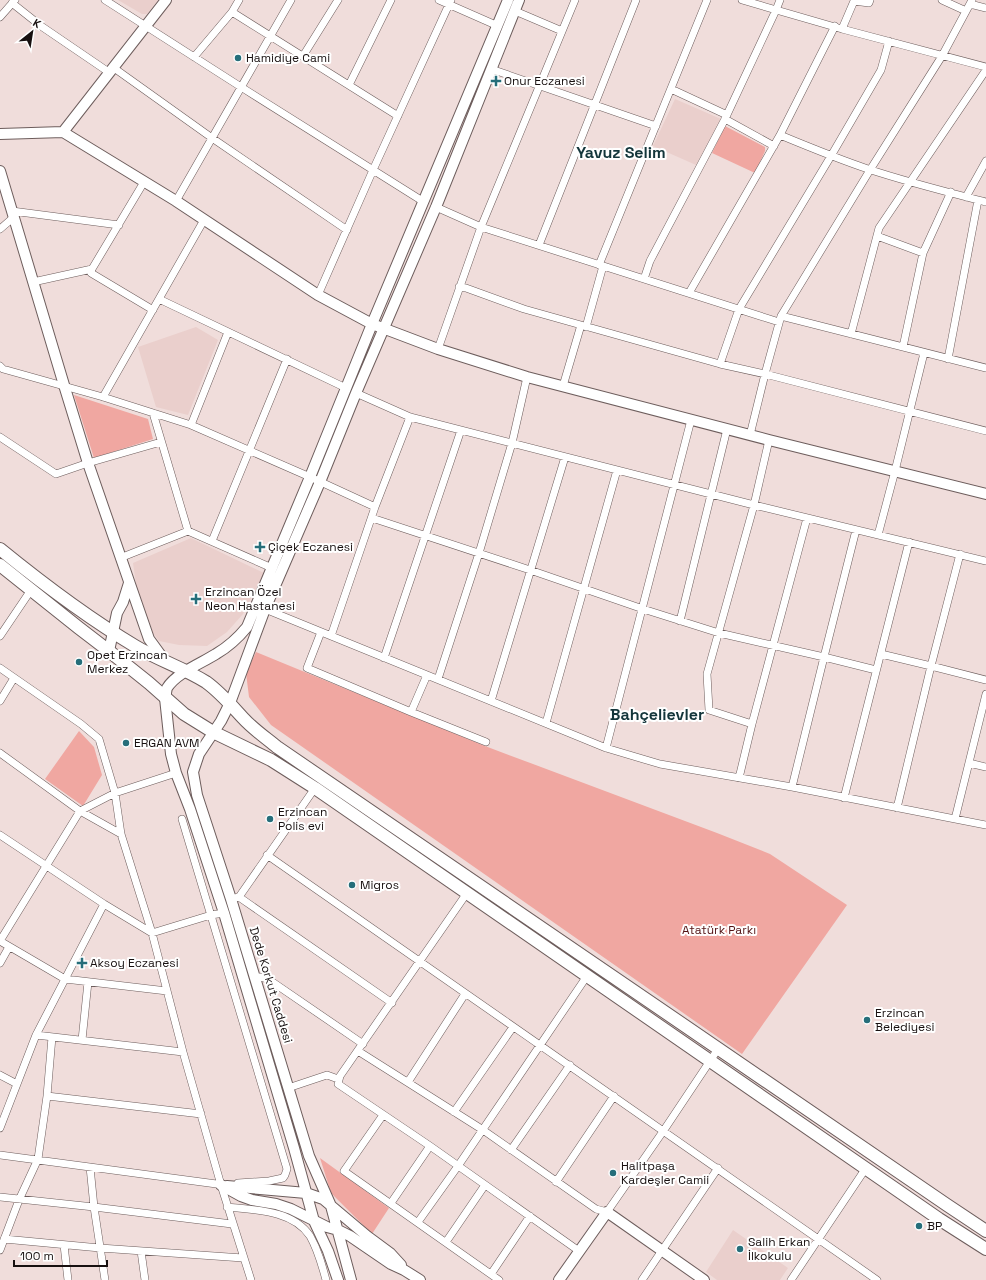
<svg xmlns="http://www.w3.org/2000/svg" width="986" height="1280" viewBox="0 0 986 1280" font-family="'Space Grotesk',sans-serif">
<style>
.built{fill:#eacfcc}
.green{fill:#f0a7a1}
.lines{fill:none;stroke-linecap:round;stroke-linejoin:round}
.street-casing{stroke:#6d5d5c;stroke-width:8}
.secondary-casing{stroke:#6d5d5c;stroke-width:12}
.primary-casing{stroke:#6d5d5c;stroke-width:14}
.street{stroke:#fff;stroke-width:7}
.secondary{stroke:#fff;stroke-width:10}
.primary{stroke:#fff;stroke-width:12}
.poi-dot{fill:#266e7a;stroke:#fff;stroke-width:1.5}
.labels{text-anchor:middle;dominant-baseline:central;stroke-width:4;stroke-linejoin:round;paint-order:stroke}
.poi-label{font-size:12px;fill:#171010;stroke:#fff;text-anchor:start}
.park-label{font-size:12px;fill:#521213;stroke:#fff}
.street-label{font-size:12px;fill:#171010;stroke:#fff}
.district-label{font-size:16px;font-weight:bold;fill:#13353a;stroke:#fff}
</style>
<rect width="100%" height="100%" fill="#f0dddb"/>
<path class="built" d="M118,0h40l-11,14h-5z
M675,99l46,20 -25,46 -43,-19z
M196,327l22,13 -30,75 -32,-8 -18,-60z
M191,538l73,35 -21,41 -16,18 -20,14 -28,-1 -20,-4 -6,-8 -17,-49 -3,-21z
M733,1230l55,38 -8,12h-63l-11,-8z"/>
<path class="green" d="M725,126l40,21v4l-10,22 -43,-20z
M74,395l74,24 5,20 -59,19z
M256,652l229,94 232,87 53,21 77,51 -105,149 -471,-329 -22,-28 -3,-24z
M79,731l15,16 8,28 -19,31 -38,-27z
M320,1158l69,50 -17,26 -41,-41z"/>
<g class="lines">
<g class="street-casing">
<path id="street" d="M105,0l136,87 183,115
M439,0l59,26
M742,0l100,29 144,38
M942,0l24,11
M12,3l29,23 69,47
M970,4l16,4
M515,11l47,20
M232,12l166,104
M0,17l15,-17
M842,29l12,-28 15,2 1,-3
M303,56l35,-56
M194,57l38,-45 7,-12
M114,68l98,70 135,92
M491,69l165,57
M349,85l42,-85
M671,89l56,26
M725,119l49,27
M780,135c29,12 58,24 88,34 39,13 79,23 118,33
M144,182l-52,87 -1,4 62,37
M966,197l20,-36
M176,201l115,-201
M436,207l45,20 298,95
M12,211l107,14
M0,229l14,-12
M877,236l46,17
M539,245l97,-245
M599,265l108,-265
M644,279l6,-18 75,-142 51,-109 4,-10
M33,282l59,-13
M459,287l7,1 58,21 196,55 45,10 221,57
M689,293l91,-158 55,-109
M318,295l55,-125 78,-170
M159,299l187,89
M781,316l205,52
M586,327l17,-61
M851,334l28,-106 107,-158
M903,347l20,-94 28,-61
M438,349l43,-122 94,-227
M948,359l30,-159
M720,364l19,-55 92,-153 50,-86 8,-29
M0,366l3,3 100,28 88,28 119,52 65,30
M563,386l18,-61
M356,393l54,24 344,88 232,56
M103,397l101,-177
M153,413l35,118
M191,425l37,-93
M750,435l15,-61 16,-58 89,-146 72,-114 30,-56
M0,437l56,37 32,-11 73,-21
M372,518l158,52 113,39 76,24 105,24 52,13
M878,535l17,-64 29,-118
M212,541l75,-182
M120,558l68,-27 84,37
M265,609l341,139 54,16 132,23 194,38
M680,621l47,-192
M321,632l-14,36 104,44 75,30
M0,636l31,-46
M331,636l44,-129 35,-90
M881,654l50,12 55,14
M384,658l77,-228
M0,668l81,56 18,15 16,54 6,41 31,99 31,119 38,133 30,95
M438,679l41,-126 33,-110 15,-66
M0,701l14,-23
M491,701l74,-244
M411,712l16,-37
M546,723l71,-253
M752,724l-43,-14 -2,-36 47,-169 15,-65
M606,748l85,-328
M0,753l80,58 41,23
M969,763l17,4
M739,778l13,-54 55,-206
M792,787l32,-130 32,-127
M844,798l65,-256
M897,808l34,-142 29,-112
M182,819l105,350 -2,6 -2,3 -14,3 -31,2
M955,819l31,-125
M0,835l104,69 48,29 59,-18 13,-2
M267,855c203,143 408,282 610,425
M467,893l-127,183 -2,8 92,62 149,105
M239,897l153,106
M235,898l4,-1 76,-109
M0,941l80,-130 35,-18 61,-20
M0,941l65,38 102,12
M0,963l9,-16
M255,978l5,-1 8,2 95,65
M36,1035l147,17
M82,1040l6,-58
M358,1051l125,79 113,79 11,3 57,-82 54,-81
M0,1075l17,9
M408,1082l57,-88
M288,1088l39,-13 11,4
M47,1096l154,18
M454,1112l59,-85
M383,1115l-39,56 155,109
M0,1128l36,-93 68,-131
M511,1150l59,-85
M0,1155l224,30
M90,1167l4,40 11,73
M556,1182l58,-86
M0,1197l94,10 138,17
M391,1203l39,-57
M227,1207c28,3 66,3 83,29 8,14 12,29 16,44
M418,1222l40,-56 129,-190
M4,1239l96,9 143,10
M446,1242l39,-57
M64,1245l4,35
M0,1250l19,-50 19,-41 9,-63 5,-59
M141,1251l4,29
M491,1274l39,-58
M642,1280l76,-112
M791,1280l75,-112"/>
</g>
<g class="secondary-casing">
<path id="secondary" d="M63,132l103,-132
M0,134l63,-2 113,69 142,94 54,29 66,25 89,28 242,63 217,54
M0,171l64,214 24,78 61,176 16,22
M109,651l8,-38 6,-11 6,-19
M221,1185l20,11 11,4 24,4 15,5 36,18 11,3 12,6 41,28 13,6 16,10
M227,1186l79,7 17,6 44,37 23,17 11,12
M338,1280l-10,-29 -14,-30 -20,-73 -70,-235 -34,-104 -14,-36 -5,-19 -6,-56c1,-3 1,-7 2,-10 9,-15 35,-25 49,-34 12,-7 22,-16 31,-27l63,-150 62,-153 136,-324
M351,1280l-20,-74 -22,-50 -78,-257 -34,-104 -4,-23 6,-18 22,-33 9,-18 35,-94 55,-127 36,-89 80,-186 83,-207
M559,1280l48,-68 97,68"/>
</g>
<g class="primary-casing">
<path id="primary" d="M0,549c43,35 88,69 135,97 23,14 49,22 71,36 14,10 25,23 37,36 10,11 23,20 34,29l670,458 39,26
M0,565l79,63 30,23 40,32 35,31 29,18 58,28 44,28 624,431 47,30"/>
</g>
<use href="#street" class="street"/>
<use href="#secondary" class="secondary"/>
<use href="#primary" class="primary"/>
</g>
<g class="poi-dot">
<circle cx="238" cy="58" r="4"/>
<path d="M494 75h4v4h4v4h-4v4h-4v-4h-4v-4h4z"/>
<path d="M258 541h4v4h4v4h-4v4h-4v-4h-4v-4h4z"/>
<path d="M194 593h4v4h4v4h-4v4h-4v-4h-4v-4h4z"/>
<circle cx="79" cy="662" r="4"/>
<circle cx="126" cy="743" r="4"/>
<circle cx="270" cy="819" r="4"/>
<circle cx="352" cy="885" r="4"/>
<path d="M80 957h4v4h4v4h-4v4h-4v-4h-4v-4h4z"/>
<circle cx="867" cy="1020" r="4"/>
<circle cx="613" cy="1173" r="4"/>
<circle cx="919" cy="1226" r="4"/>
<circle cx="740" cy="1249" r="4"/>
</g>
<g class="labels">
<g class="poi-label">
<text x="246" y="58">Hamidiye Cami</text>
<text x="504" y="81">Onur Eczanesi</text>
<text x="268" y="547">Çiçek Eczanesi</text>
<text x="205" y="592">Erzincan Özel<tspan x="205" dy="14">Neon Hastanesi</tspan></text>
<text x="87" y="655">Opet Erzincan<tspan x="87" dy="14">Merkez</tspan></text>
<text x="134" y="743">ERGAN AVM</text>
<text x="278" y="812">Erzincan<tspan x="278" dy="14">Polis evi</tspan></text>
<text x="360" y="885">Migros</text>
<text x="90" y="963">Aksoy Eczanesi</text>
<text x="875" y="1013">Erzincan<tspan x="875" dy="14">Belediyesi</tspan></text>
<text x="621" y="1166">Halitpaşa<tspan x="621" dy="14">Kardeşler Camii</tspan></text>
<text x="927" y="1226">BP</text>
<text x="748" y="1242">Salih Erkan<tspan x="748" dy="14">İlkokulu</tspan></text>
</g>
<g class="park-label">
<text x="719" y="930">Atatürk Parkı</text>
</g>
<g class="street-label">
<text transform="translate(271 985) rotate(73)">Dede Korkut Caddesi</text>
</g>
<g class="district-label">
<text x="621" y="152">Yavuz Selim</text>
<text x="657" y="714">Bahçelievler</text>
</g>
</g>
<g transform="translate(32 32) rotate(30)" stroke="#ffffff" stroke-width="3" paint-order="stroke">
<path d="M0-3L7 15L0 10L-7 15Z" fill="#171010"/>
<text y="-6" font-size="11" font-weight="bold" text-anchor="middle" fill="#171010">K</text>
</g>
<path d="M14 1260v6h93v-6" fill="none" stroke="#171010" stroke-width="2"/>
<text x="20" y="1260" font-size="12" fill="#171010" stroke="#ffffff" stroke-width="3" paint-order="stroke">100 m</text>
</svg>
